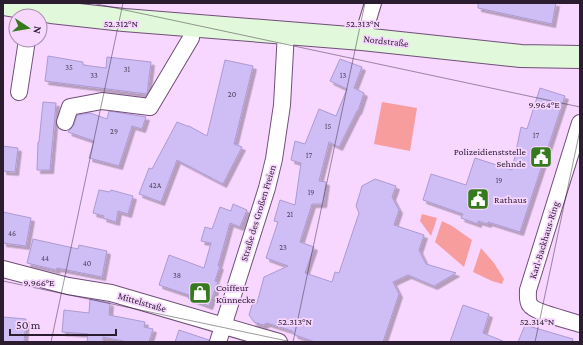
<svg xmlns="http://www.w3.org/2000/svg" width="583" height="345" viewBox="0 0 583 345" font-family="'Crimson Pro',serif">
<style>
.green{fill:#f79d9e}
.building{fill:#cfbdf5;stroke:#ac9ad1;filter:url(#shadow)}
.lines{fill:none;stroke-linecap:round;stroke-linejoin:round}
.street-casing{stroke:#704e79;stroke-width:18}
.secondary-casing{stroke:#704e79;stroke-width:24}
.street{stroke:#fff;stroke-width:16}
.secondary{stroke:#e1f9da;stroke-width:22}
.ticks{fill:none;stroke:#2b1c2f;stroke-width:1;stroke-opacity:0.45}
.labels{text-anchor:middle;dominant-baseline:central;stroke-width:3.5;stroke-linejoin:round;paint-order:stroke}
.number-label{font-size:8px;fill:#544460}
.street-label{font-size:10px;fill:#2b1c2f;stroke:#f7d6ff}
.poi-label{font-size:10px;fill:#2b1c2f;stroke:#f7d6ff;text-anchor:start}
.ticks-label{font-size:10px;text-anchor:middle;fill:#2b1c2f;stroke:#f7d6ff;stroke-width:3.5;stroke-linejoin:round;paint-order:stroke}
</style>
<defs>
<filter id="shadow"><feDropShadow dx="3.5" dy="3.5" stdDeviation="0" flood-color="#0004"/></filter>
</defs>
<rect width="100%" height="100%" fill="#f7d6ff"/>
<path class="green" d="M382,102l35,6 -7,43 -36,-7z
M422,214l15,4 -6,18 -11,-15z
M442,221l10,5 20,14 -8,27 -29,-25z
M481,248l13,15 10,16 -2,5 -10,-3 -19,-9z"/>
<path class="building" d="M478,3h78l-4,21 -74,-16z
M48,56l35,6v3l23,3 1,-11 44,5 -4,32 -102,-13z
M340,59l22,8 -8,21 10,5 -6,18h-1l-18,36 -10,-5 -10,39 7,1 -3,22h-11l-12,38 14,5 -9,26 27,9 3,-10 4,1 20,-60 -3,-7 6,-20 13,-7 21,7 -4,11 7,13 -5,15 30,10 -5,15 7,14 30,9 -22,13 -26,-11 -15,7 6,12 -16,48h-68l-20,-7 -3,-4 -25,-8 -4,2 -9,-3 -5,-7 3,-10 5,-2 7,-26 24,-11 -22,-8 12,-36 -4,-1 6,-21 15,5 6,-42 -10,-3 4,-19 10,3 14,-35 17,7 11,-27 -17,-8z
M225,60l28,6 -19,78 8,3 -19,37 -46,-24 -16,42 -22,-8 10,-26 3,1 25,-47 10,4h2l18,10z
M540,88l25,8 -45,136 -32,-10v2l-10,-3v3l-17,-6 2,-4 -40,-14 8,-26 35,11 9,-27 37,12 9,-43 6,2z
M43,102l13,1 -6,67h-13l1,-28h1z
M109,111l37,6 -4,12 -10,-3 -13,40 -30,-8 5,-17 -26,-9 6,-7 3,-10 13,-2 17,6z
M3,146l15,2 -3,24 -12,-1z
M99,190l11,2 1,-2 22,6 -5,18 -10,-3 -2,11 -13,-4 1,-2 -11,-3z
M233,204l14,6 -7,17 -10,-4 -12,43h2l-5,15 3,1 -9,24 -21,-8 1,-3 -30,-10 10,-30 35,13 7,-25 -10,-2 4,-14 7,2 8,-22 11,4z
M3,212l28,6 -5,28 -23,-3z
M33,239l45,10 1,-4 28,6 -5,26 -45,-9 -1,2 -29,-7z
M90,299l20,4 -1,12 36,7 -1,5 9,2 -4,13h-21l-25,-5v5h-16l1,-8 -26,-2 2,-22 25,3z
M463,305l26,9 -6,19 20,8v1h-53z
M3,317l23,2 -2,23h-21z
M525,325l48,14 -1,3h-54z
M179,330l30,10v2h-34z"/>
<g class="lines">
<g class="street-casing">
<path id="street" d="M362,39l11,-36
M19,92l8,-52
M65,122l5,-15 32,-6 48,6 41,-69 1,-13
M580,123l-52,167c0,5 -1,11 2,15 4,7 41,16 50,19
M3,269l65,17 43,7 168,49
M218,342l49,-154 7,-29 8,-54 4,-73"/>
</g>
<g class="secondary-casing">
<path id="secondary" d="M3,4l48,8 73,8 238,19 159,17 59,1"/>
</g>
<use href="#street" class="street"/>
<use href="#secondary" class="secondary"/>
</g>
<path class="ticks" d="M92,3l488,104M3,281l289,61M51,342l72,-339M293,342l72,-339M535,342l45,-212"/>
<defs>
<g id="civic-square" transform="scale(1.15)"><rect x="-9" y="-9" width="18" height="18" rx="4" fill="#357b1e" stroke="#f7d6ff"/><path d="M-.6-6.5H3V-4.5H.6V-3L4-1V1h2V6H-6V1h2V-1L-.6-3ZM-1.2 2.5V6h2.4V2.5Z" fill="#fff"/></g>
<g id="shop-square" transform="scale(1.15)"><rect x="-9" y="-9" width="18" height="18" rx="4" fill="#357b1e" stroke="#f7d6ff"/><path d="M-5-2.5h2.3a2.7 3.5 0 0 1 5.4 0H5L5.5 6h-11ZM-1.5-2.5h3a1.5 2.3 0 0 0-3 0Z" fill="#fff"/></g>
</defs>
<g fill-rule="evenodd">
<use href="#civic-square" x="541" y="157"/>
<use href="#civic-square" x="478" y="199"/>
<use href="#shop-square" x="200" y="293"/>
</g>
<g class="labels">
<g class="number-label">
<text x="69" y="67">35</text>
<text x="127" y="69">31</text>
<text x="94" y="75">33</text>
<text x="343" y="75">13</text>
<text x="232" y="94">20</text>
<text x="328" y="126">15</text>
<text x="114" y="131">29</text>
<text x="536" y="135">17</text>
<text x="309" y="155">17</text>
<text x="499" y="180">19</text>
<text x="155" y="185">42A</text>
<text x="311" y="192">19</text>
<text x="290" y="214">21</text>
<text x="12" y="233">46</text>
<text x="283" y="247">23</text>
<text x="45" y="258">44</text>
<text x="87" y="263">40</text>
<text x="177" y="275">38</text>
</g>
<g class="street-label">
<text transform="translate(386 41) rotate(6)">Nordstraße</text>
<text transform="translate(258 213) rotate(-73)">Straße des Großen Freien</text>
<text transform="translate(544 240) rotate(-73)">Karl-Backhaus-Ring</text>
<text transform="translate(142 302) rotate(16)">Mittelstraße</text>
</g>
<g class="poi-label">
<text x="526" y="151" text-anchor="end">Polizeidienststelle<tspan x="526" dy="12">Sehnde</tspan></text>
<text x="494" y="199">Rathaus</text>
<text x="216" y="287">Coiffeur<tspan x="216" dy="12">Künnecke</tspan></text>
</g>
</g>
<g class="ticks-label">
<text x="121" y="27">52.312°N</text>
<text x="363" y="27">52.313°N</text>
<text x="544" y="108">9.964°E</text>
<text x="39" y="286">9.966°E</text>
<text x="537" y="325">52.314°N</text>
<text x="295" y="325">52.313°N</text>
</g>
<rect width="583" height="345" fill="none" stroke="#2b1c2f" stroke-width="8"/>
<g transform="translate(28 28) rotate(102)"><circle r="19" fill="#f7d6ff" stroke="#a58cac"/>
<path d="M0-3L7 15L0 10L-7 15Z" fill="#357b1e"/>
<text y="-6" font-size="11" font-weight="bold" text-anchor="middle" fill="#2b1c2f">N</text>
</g>
<path d="M10 329v6h106v-6" fill="none" stroke="#2b1c2f" stroke-width="2"/>
<text x="16" y="329" font-size="12" fill="#2b1c2f" stroke="#f7d6ff" stroke-width="3" paint-order="stroke">50 m</text>
</svg>
